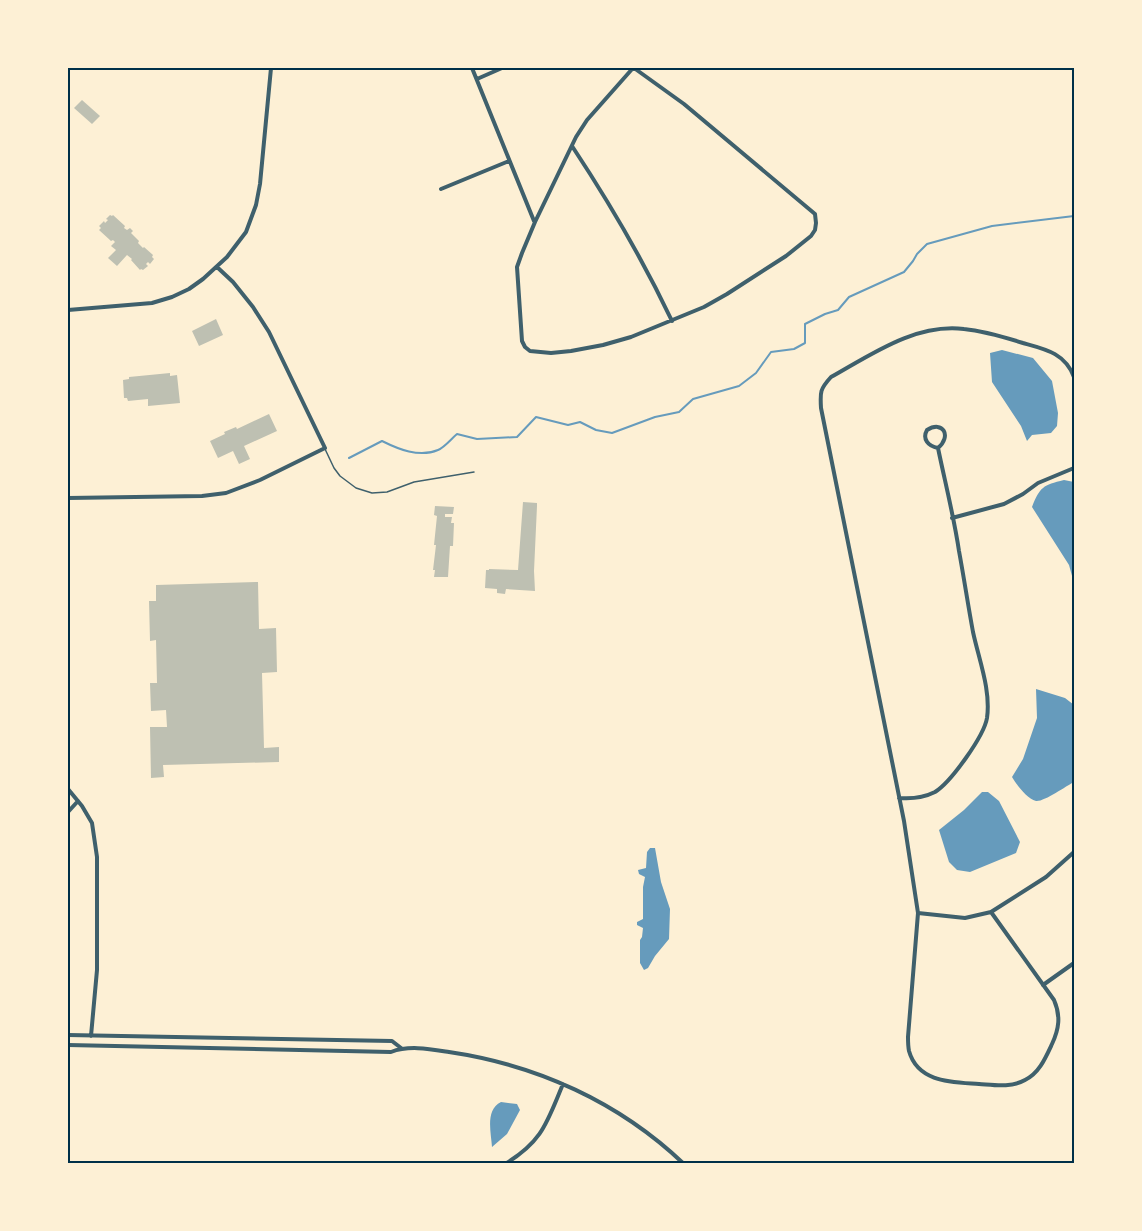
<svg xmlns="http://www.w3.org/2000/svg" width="1142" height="1231" viewBox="0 0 1142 1231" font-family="Figtree,sans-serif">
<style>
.water{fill:#669bbc}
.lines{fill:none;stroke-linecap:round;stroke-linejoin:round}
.stream{stroke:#669bbc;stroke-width:2}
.building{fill:#bec0b2}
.service{stroke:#3f606c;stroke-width:1.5}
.minor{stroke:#3f606c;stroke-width:4}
.neatline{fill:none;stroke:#003049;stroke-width:2}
</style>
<rect width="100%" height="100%" fill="#fdf0d5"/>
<path class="water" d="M1002,350l31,8 19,23 6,32 -1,13 -6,7 -19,2 -5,6 -6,-15 -29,-44 -2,-29z
M1064,480l10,2v101l-5,-18 -37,-58c8,-20 11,-22 32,-27z
M1036,689l29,9 9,7v77c-8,4 -30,20 -38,19 -9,-2 -19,-16 -24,-24l11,-18 14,-41z
M982,792h6l11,9 21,41 -4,11 -46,19 -13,-2 -8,-8 -10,-32 25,-20z
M650,848h5l6,34 9,27 -1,30 -14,17 -7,12 -4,2 -4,-7v-23l2,-3 1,-9 -6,-3v-3l6,-3v-32l2,-10 -6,-3 -1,-4 8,-2 1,-16z
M501,1102l16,2 3,6 -13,24 -15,13c-1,-15 -7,-37 9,-45z"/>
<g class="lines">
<path class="stream" d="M349,458l33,-17c16,8 37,17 56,9 7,-3 13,-11 19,-16l20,5 40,-2 19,-20 32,8 12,-3 16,8 16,3 43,-16 24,-5 14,-13 46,-13 17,-13 15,-21 23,-3 11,-6v-19l20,-10 13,-4 11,-13 55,-25 9,-11 4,-7 10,-10 65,-18 82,-10"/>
</g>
<path class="building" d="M82,100l18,16 -8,8 -18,-16z
M110,215l2,1 1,-1 12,11 -1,2 3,2 3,-2 3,3 -2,2 8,8 -1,2 5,5 1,-1 9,8 -1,2 2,2 -4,5 -2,-2 -2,2 2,2 -5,4 -2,-1 -1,1 -9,-10 1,-1 -5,-4 -10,11 -9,-8 8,-8 -5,-4 4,-4 -2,-2 -2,1 -12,-11 2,-2 -2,-2 5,-5 1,2 3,-3 -2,-1z
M216,319l7,16 -24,11 -7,-15z
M170,373v3l7,-1 3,28 -32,3v-7l-20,2 -1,-3h-3l-1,-18 6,-1v-2z
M269,414l8,17 -33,15 6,13 -11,5 -6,-13 -15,7 -8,-17 15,-7 -1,-2 12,-5 1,2z
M523,502l14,1v3l-3,65 1,20 -29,-2 -1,5 -8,-1v-4l-12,-1 1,-18h3v-1l29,1z
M435,506l19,1 -1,7h-8v3h7l-1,6h3l-1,23h-3l-2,31h-14l1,-7h-2l3,-25h-2l3,-29 -3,-1z
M258,582l1,47 17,-1 1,44 -15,1 2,75 15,-1v15l-116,3 1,12 -13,1 -1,-51h17l-1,-17 -15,1 -1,-28h7l-1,-43 -6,1 -1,-40h7v-16z"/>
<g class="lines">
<path class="service" d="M325,449l9,19 6,8 16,12 16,5 15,-1 27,-10 60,-10"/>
<path class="minor" d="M472,68l62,153
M633,68l-46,52 -11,17 -41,85 -13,31 -5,14 5,74 3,6 5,4 21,2 20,-2 32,-6 28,-8 73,-30 23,-13 59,-38 25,-20 4,-6 1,-7 -1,-9 -131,-110 -50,-36
M477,79l25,-11
M572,146c37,56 71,114 100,175
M441,189l68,-28
M68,310l84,-7 20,-6 17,-8 14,-10 24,-22 19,-25 10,-27 4,-21 11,-116
M68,498l134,-2 24,-3 34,-13 65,-32 -56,-116 -16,-25 -20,-25 -16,-15
M952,518l52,-14 19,-10 15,-11 36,-15
M68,789l14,17 10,17 5,34v113l-6,66
M899,798c12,1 26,-1 36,-6 16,-10 49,-56 52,-74 4,-28 -8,-58 -14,-86 -5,-27 -9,-54 -14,-81 -5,-34 -14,-69 -21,-103 14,-12 5,-28 -11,-18 -5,9 1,16 11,18
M68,812l10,-11
M991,912l63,88c7,16 5,29 -2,44 -7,15 -13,29 -27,36 -14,8 -31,5 -46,4 -26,-2 -61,-1 -70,-33 -1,-5 -1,-10 -1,-14l10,-124 -14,-92 -83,-413c-1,-16 -1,-19 10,-31 41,-23 85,-54 133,-48 20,2 40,8 59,14 22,6 42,10 51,34
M918,913l47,5 26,-6 55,-35 28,-25
M1043,985l31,-22
M68,1035l324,6 9,7
M68,1045l323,7c18,-7 39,-3 58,0 88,13 170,50 235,112
M505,1164c38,-23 42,-42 58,-80"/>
</g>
<rect width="1142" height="1231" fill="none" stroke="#fdf0d5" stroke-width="138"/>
<rect x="69" y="69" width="1004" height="1093" class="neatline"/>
</svg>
